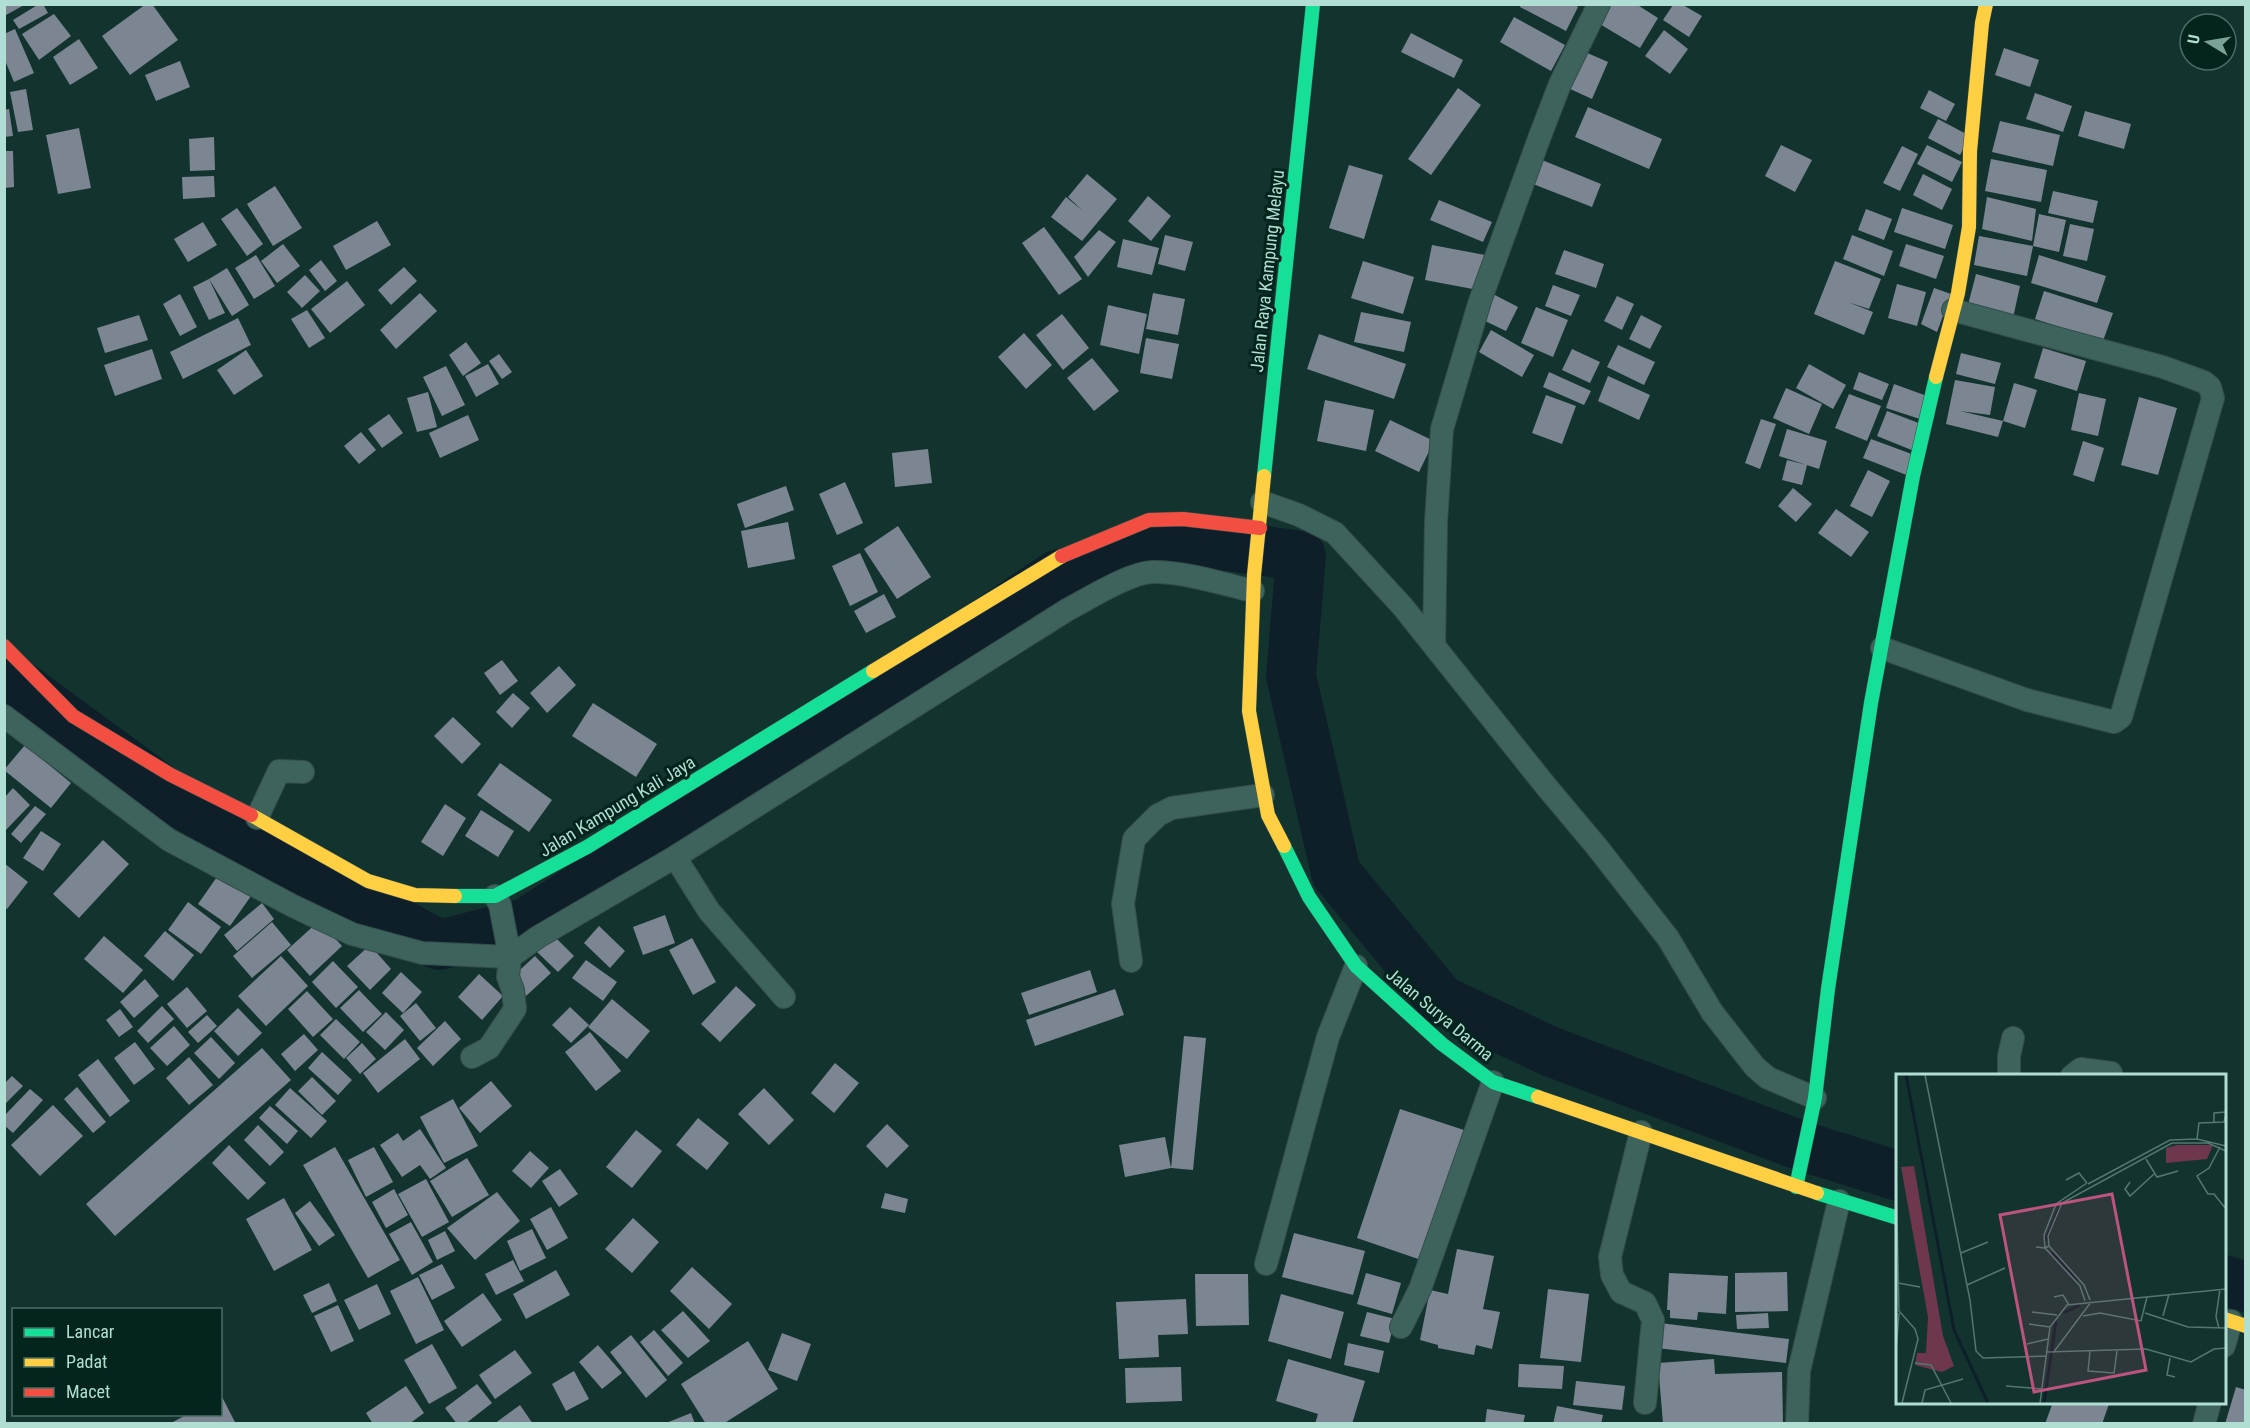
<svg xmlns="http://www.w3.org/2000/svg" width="2250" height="1428" viewBox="0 0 2250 1428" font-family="'Roboto Condensed',sans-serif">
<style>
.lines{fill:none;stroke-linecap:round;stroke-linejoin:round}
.river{stroke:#0e1f29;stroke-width:50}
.building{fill:#7c8692}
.street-casing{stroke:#334e49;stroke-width:24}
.fast-casing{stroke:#334e49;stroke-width:15}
.slow-casing{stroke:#334e49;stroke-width:15}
.jam-casing{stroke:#334e49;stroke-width:15}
.street{stroke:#3e635d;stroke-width:22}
.fast{stroke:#16e098;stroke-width:14}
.slow{stroke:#ffcf43;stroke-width:14}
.jam{stroke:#f24e42;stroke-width:14}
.labels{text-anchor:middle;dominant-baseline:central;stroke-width:6;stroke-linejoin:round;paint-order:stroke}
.street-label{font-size:18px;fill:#b1ded2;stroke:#04241e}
.inset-river{fill:none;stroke:#0e1f29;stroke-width:3}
.inset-road{fill:none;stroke:#527870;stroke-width:1.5}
.view{fill:#bd537f;fill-opacity:0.15;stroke:#bd537f;stroke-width:3}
.inset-edge{fill:none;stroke:#b1ded2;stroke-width:3}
</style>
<rect width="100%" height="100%" fill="#13342e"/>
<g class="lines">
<path class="river" d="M4,674l176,129 259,142 87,-22 316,-204 215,-144 126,-35 118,16 -10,120 45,197 105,127 108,51 250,94 99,31
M2224,1280l22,7"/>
</g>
<path class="building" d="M4,4h22l-20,11z
M39,4h4l5,9 -29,16 -6,-9z
M146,4h6l26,36 -48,35 -28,-39z
M1521,4h53l4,3 -12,24 -46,-24z
M1602,4h34l22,14 -18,30 -47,-28z
M1673,5h10l19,11 -13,21 -26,-17z
M54,14l17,22 -32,24 -17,-26z
M1514,17l51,28 -14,26 -51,-29z
M15,29l19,44 -20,9 -10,-24v-24z
M1664,30l24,19 -18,25 -25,-18z
M1411,33l52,27 -9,18 -53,-26z
M79,39l19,29 -28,17 -17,-28z
M2004,48l35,12 -9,27 -35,-12z
M1585,52l23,10 -16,37 -24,-11z
M180,61l10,26 -34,14 -11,-26z
M1458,88l23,17 -50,70 -23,-16z
M26,89l7,41 -15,2 -8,-40z
M1929,90l26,14 -9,17 -26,-13z
M2035,93l37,13 -9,26 -37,-13z
M1588,107l74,32 -13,30 -74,-32z
M9,109l4,27 -9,1v-27z
M2085,111l46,13 -7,25 -46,-13z
M1938,119l32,17 -10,19 -32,-17z
M2000,121l60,14 -7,31 -61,-14z
M79,128l12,60 -33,6 -12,-59z
M214,137l1,33 -25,1 -1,-32z
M1781,145l31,15 -17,32 -30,-16z
M1927,145l35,17 -10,20 -35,-18z
M1902,146l16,8 -18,37 -17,-8z
M4,151h9l1,36 -10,1z
M1991,159l56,11 -6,32 -56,-11z
M1542,160l59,24 -9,23 -59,-23z
M1349,165l34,10 -19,64 -35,-11z
M1087,174l30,25 -35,42 -31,-24 15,-20 17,14 -15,-14z
M1923,174l29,15 -10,21 -29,-15z
M214,176l1,21 -32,2 -1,-22z
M275,186l27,42 -29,18 -26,-42z
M2053,191l45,10 -5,22 -45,-10z
M1148,196l23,20 -20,25 -23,-20z
M1987,197l49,12 -4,32 -50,-12z
M1439,200l53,22 -9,20 -53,-22z
M237,208l26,36 -16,12 -26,-37z
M1902,208l51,17 -8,24 -51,-17z
M1866,209l26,10 -8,21 -26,-10z
M2039,214l27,6 -7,32 -26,-6z
M377,221l14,24 -45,25 -13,-24z
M203,222l14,23 -29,17 -14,-23z
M2070,224l24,5 -7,32 -24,-5z
M1044,227l38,52 -23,16 -37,-52z
M1099,230l17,12 -28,35 -14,-20z
M1165,235l28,7 -8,29 -27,-7z
M1852,235l41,16 -9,25 -41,-17z
M1979,236l54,10 -6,30 -53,-11z
M1123,239l36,9 -7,27 -35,-8z
M283,244l17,22 -23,17 -16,-22z
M1906,244l38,12 -8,23 -37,-13z
M1432,245l53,10 -7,35 -53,-10z
M1564,250l40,14 -8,24 -41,-14z
M256,255l19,31 -21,13 -19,-31z
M2039,255l67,21 -9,27 -66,-20z
M321,260l16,21 -12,10 -16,-21z
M1363,261l51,16 -11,37 -52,-16z
M1835,261l46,18 -12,30 -21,-7 25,10 -9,23 -50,-21z
M404,267l13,14 -26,24 -13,-15z
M227,268l22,37 -17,11 -23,-37z
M1976,274l44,12 -7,32 -45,-13z
M305,275l15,16 -18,17 -15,-16z
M209,279l16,34 -16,7 -16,-33z
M347,281l18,24 -35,28 -19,-24z
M1897,284l29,8 -9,34 -29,-8z
M1553,285l27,10 -9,21 -26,-10z
M1934,288l17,6 -14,38 -16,-8z
M2044,291l69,22 -10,28 -68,-22z
M420,293l17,18 -41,38 -16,-19z
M1153,293l32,6 -7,36 -32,-6z
M180,294l17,33 -17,9 -17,-32z
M1493,294l25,13 -12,24 -25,-12z
M1617,296l17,8 -12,26 -18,-9z
M1108,305l39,9 -8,40 -39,-9z
M1536,307l32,13 -15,37 -32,-14z
M307,310l18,28 -16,10 -18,-29z
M1361,312l50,10 -7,30 -50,-10z
M1062,314l27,34 -26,22 -27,-35z
M139,315l9,25 -43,13 -8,-25z
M1641,315l21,11 -12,23 -21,-10z
M238,318l13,27 -68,34 -13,-27z
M1491,330l43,25 -12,22 -43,-25z
M1024,333l28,32 -26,24 -28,-32z
M1319,334l87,30 -12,35 -87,-30z
M1146,338l33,6 -7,35 -32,-6z
M466,342l15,21 -18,13 -14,-21z
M1618,345l37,17 -11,23 -37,-18z
M2043,348l43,13 -9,30 -43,-13z
M152,349l10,30 -47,17 -11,-31z
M1572,349l28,13 -10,21 -28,-13z
M246,350l17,26 -29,19 -17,-25z
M1961,353l40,10 -6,21 -39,-10z
M499,354l13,18 -10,7 -13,-18z
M1092,358l27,33 -25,20 -27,-33z
M488,364l11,20 -23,13 -11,-21z
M1809,364l37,21 -13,24 -37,-21z
M446,366l19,39 -23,11 -19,-39z
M1549,372l42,19 -7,14 -41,-18z
M1859,372l30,12 -7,16 -29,-11z
M1608,376l42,19 -11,25 -41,-19z
M1955,380l40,7 -5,28 -30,-4 43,10 -5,16 -52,-13z
M2014,383l23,7 -12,38 -22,-7z
M1894,384l33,12 -7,23 -34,-11z
M1786,388l36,16 -13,30 -36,-16z
M428,392l9,35 -20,5 -10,-34z
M2079,393l27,6 -8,37 -27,-6z
M1849,394l32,12 -14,35 -32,-13z
M1546,395l30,11 -14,38 -30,-11z
M2139,397l38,11 -19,67 -37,-10z
M1325,400l49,10 -8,41 -49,-10z
M1887,411l37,14 -10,26 -37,-15z
M389,414l14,19 -21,15 -14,-19z
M468,415l11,25 -39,18 -11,-25z
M1761,419l15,5 -16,45 -15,-6z
M1390,420l44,21 -15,31 -44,-21z
M1787,429l40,12 -8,28 -40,-13z
M361,432l15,18 -17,14 -15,-18z
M1871,439l46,17 -8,20 -46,-18z
M2083,441l21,7 -10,34 -21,-7z
M928,449l4,34 -37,4 -3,-34z
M1787,460l20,5 -5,20 -20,-5z
M1868,470l22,11 -18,36 -22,-11z
M845,482l18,41 -26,12 -18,-41z
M786,486l8,24 -49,18 -8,-24z
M1793,488l19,16 -16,18 -18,-16z
M1836,509l33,23 -18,25 -33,-24z
M788,522l7,37 -47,9 -7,-37z
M898,526l33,51 -34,22 -33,-50z
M860,553l18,39 -28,14 -18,-40z
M884,594l12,23 -30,16 -12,-22z
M502,660l16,21 -18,14 -16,-22z
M559,666l17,19 -29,28 -17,-20z
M513,693l17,15 -18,20 -16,-16z
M593,703l64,41 -21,33 -64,-41z
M453,717l28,27 -19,20 -28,-28z
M25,745l46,38 -20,25 -47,-38z
M500,763l52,37 -23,32 -52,-37z
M13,788l17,17 -26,27v-34z
M445,804l21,14 -23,38 -22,-14z
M35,806l11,8 -25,29 -10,-9z
M481,810l33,21 -16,26 -33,-21z
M41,831l20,13 -18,27 -20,-13z
M103,840l26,24 -50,54 -26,-24z
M4,863l24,19 -21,27 -3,-2z
M219,874l32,22 -21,30 -32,-22z
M188,902l33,25 -20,27 -33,-24z
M262,903l12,16 -37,32 -13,-16z
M665,915l10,28 -32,12 -10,-28z
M319,921l23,25 -32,30 -23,-26z
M272,922l19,23 -39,33 -19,-22z
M599,926l26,25 -15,17 -26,-25z
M165,931l29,24 -21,26 -29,-25z
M552,934l22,22 -16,16 -23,-22z
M104,936l39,34 -20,23 -39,-34z
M692,938l24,44 -23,13 -24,-45z
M370,945l21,24 -21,21 -23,-24z
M281,956l27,30 -42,40 -28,-30z
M535,956l16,17 -25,23 -16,-17z
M586,960l31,22 -14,19 -31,-23z
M333,961l25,26 -22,21 -24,-26z
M1090,970l7,22 -68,23 -8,-22z
M401,972l21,20 -19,21 -21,-20z
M479,974l24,22 -21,24 -24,-23z
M145,979l14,17 -25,22 -14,-16z
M736,986l20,19 -36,37 -19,-18z
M187,987l20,24 -20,17 -20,-24z
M1115,989l9,26 -89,31 -9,-26z
M359,990l23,24 -19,18 -23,-24z
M307,991l26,28 -20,18 -25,-28z
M612,999l38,32 -23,28 -39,-32z
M416,1003l20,25 -16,13 -20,-25z
M162,1006l12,13 -26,24 -11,-12z
M570,1007l19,18 -18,18 -19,-18z
M238,1008l24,25 -24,23 -24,-25z
M120,1009l13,18 -14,10 -13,-17z
M386,1012l18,18 -19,20 -19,-18z
M207,1015l10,11 -19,17 -10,-11z
M336,1019l24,23 -16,17 -24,-24z
M445,1021l16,18 -28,27 -16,-18z
M174,1026l16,19 -23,21 -17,-18z
M590,1032l31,39 -25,20 -31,-39z
M304,1034l14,16 -23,21 -14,-17z
M1184,1036l22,2 -13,132 -22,-2 -46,9 -6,-32 46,-8 6,31z
M211,1037l24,26 -16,16 -25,-26z
M405,1039l15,20 -42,34 -15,-20z
M135,1042l20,27 -21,16 -20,-27z
M362,1043l14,16 -16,15 -14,-16z
M262,1048l29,32 -176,156 -29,-32z
M322,1052l30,28 -14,15 -30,-27z
M189,1057l24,28 -24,20 -23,-27z
M98,1059l32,42 -20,16 -32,-42z
M835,1063l24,20 -25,30 -23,-20z
M12,1076l11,10 -19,19v-21z
M312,1077l24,24 -14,14 -24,-24z
M491,1081l21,25 -32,27 -21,-25z
M77,1087l29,35 -13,11 -29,-34z
M290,1088l37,33 -16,17 -36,-33z
M764,1088l30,32 -25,25 -31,-31z
M30,1089l13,11 -30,33 -9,-8v-9z
M453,1099l25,47 -34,17 -24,-46z
M53,1105l30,31 -43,40 -29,-31z
M270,1106l28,25 -11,13 -28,-26z
M1400,1109l70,23 -43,130 -70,-24z
M698,1118l31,25 -22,27 -31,-25z
M887,1124l22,22 -22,22 -21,-22z
M258,1125l26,27 -14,14 -26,-26z
M420,1129l26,39 -16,11 -10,-14 -18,12 -22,-32 18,-12 5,8z
M636,1130l26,21 -30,37 -26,-21z
M229,1145l37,38 -18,17 -36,-37z
M335,1147l65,113 -32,18 -65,-113z
M374,1147l19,35 -27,15 -18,-37z
M530,1151l19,17 -18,20 -19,-17z
M467,1158l22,37 -37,22 -22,-36z
M560,1169l18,25 -19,13 -17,-26z
M426,1179l23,43 -27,15 -24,-43z
M394,1189l14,26 -22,13 -14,-26z
M497,1192l23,29 -45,39 -28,-32z
M885,1193l23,6 -3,14 -24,-5z
M284,1198l28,52 -38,21 -28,-52z
M310,1201l25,34 -16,11 -24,-33z
M551,1207l17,31 -21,12 -17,-31z
M633,1218l26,24 -27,31 -27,-24z
M411,1222l22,40 -21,13 -23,-41z
M532,1229l14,29 -26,13 -13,-30z
M445,1231l10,20 -18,9 -9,-20z
M1294,1233l71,18 -12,44 -71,-18z
M1457,1249l37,7 -11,53 17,3 -8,37 -16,-4 -2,10 -36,-7v-3l-18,-5 10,-50 18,4z
M513,1260l11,21 -28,14 -11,-21z
M442,1264l13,24 -23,12 -13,-25z
M692,1267l40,37 -23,25 -39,-38z
M556,1270l14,25 -44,24 -13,-25z
M1787,1272l1,39 -53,1v-39z
M1366,1273l35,10 -9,31 -35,-10z
M1669,1273l59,3 -2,38 -28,-2 -1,8 -27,-2v-8h-3z
M1195,1274h53l1,51 -53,1z
M418,1277l26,53 -28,14 -26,-53z
M329,1283l8,18 -25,12 -9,-18z
M377,1284l14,30 -32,16 -15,-30z
M1548,1289l41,5 -8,68 -41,-4z
M483,1293l19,27 -40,27 -18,-26z
M1281,1294l63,18 -13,47 -63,-18z
M1186,1299l2,35 -30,1 1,22 -40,2 -3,-57z
M338,1305l16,36 -23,11 -17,-36z
M683,1311l27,30 -22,17 -27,-28z
M1367,1312l28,7 -6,24 -29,-7z
M1768,1313l1,15 -32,1 -1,-14z
M1660,1323l129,16 -3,24 -129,-15z
M654,1330l29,33 -15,13 -28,-34z
M782,1333l29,11 -14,37 -29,-11z
M631,1335l36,45 -21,18 -36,-46z
M748,1341l30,48 -55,35h-17l-25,-40z
M1348,1343l36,8 -5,22 -35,-8z
M432,1344l25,44 -28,16 -25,-44z
M598,1345l24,28 -20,16 -23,-27z
M515,1350l17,23 -37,26 -16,-24z
M1288,1359l77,22 -13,43h-37l3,-10 -42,-13z
M1714,1359l1,15 67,-2 1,52h-120l-5,-61z
M1519,1364l45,2 -2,23 -44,-2z
M1181,1367l1,34 -56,2 -1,-35z
M574,1371l15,28 -23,12 -14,-27z
M1576,1381l49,5 -3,24 -49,-5z
M477,1384l15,19 -27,21h-8l-12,-16z
M406,1386l18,27 -15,11h-36l-7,-11z
M2236,1387l10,3v34h-21z
M220,1393l16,31h-67l19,-10h32z
M2053,1402h52l4,2 -7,20h-57z
M520,1405l13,19h-39z
M1557,1406l46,9 -2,9h-48z
M1487,1409l38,6 -2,9h-38z
M691,1413l4,11h-29v-1z"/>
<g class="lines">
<g class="street-casing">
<path id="street" d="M1262,502l37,13 36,18 68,74 142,178 52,62 71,91 44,74 43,55 13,11 47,20
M1434,646l2,-124 6,-93 38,-128 60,-165 20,-52 39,-80
M1882,648l145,52 87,22 7,-5 92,-319 -3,-11 -6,-5 -41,-15 -210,-57
M4,716l165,124 124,66 59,28 70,19 88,4 -10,-52 -5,-9
M257,818l22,-47 24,1
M675,857l34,54 75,86
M1131,961l-8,-57 11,-65 24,-24 14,-7 91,-13
M472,1057l17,-9 26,-39 -2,-19 -5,-13 2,-20 28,-20 137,-80 392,-247c21,-11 62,-37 85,-38 29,-1 72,12 101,19
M2009,1076v-20l4,-18
M2072,1076l9,-7 30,4
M1641,1132l-31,125 2,18 9,17 24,11 8,17 -8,83
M1266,1264l62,-227 28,-71
M1401,1327l19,-38 73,-207
M2224,1346l7,-25
M1797,1424l2,-53 40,-170
M2204,1424l6,-22"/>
</g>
<g class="fast-casing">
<path id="fast" d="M1264,476l49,-472
M1284,846l25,51 47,69 86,78 51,38 45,15
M455,896h40l92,-49 286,-176
M1796,1187l19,-89 13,-109 43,-286 42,-227 23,-99
M1817,1193l81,25"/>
</g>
<g class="slow-casing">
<path id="slow" d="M1936,377l22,-84 11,-66 1,-76 12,-128 4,-19
M1264,476l-10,99 -5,136 19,104 16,31
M873,671l189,-115
M251,815l117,66 47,14 40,1
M1538,1097l279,96
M2224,1319l22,7"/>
</g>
<g class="jam-casing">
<path id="jam" d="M1062,556l87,-36 34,-1 77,9
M4,646l69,70 98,59 80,40"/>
</g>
<use href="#street" class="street"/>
<use href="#fast" class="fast"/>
<use href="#slow" class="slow"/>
<use href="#jam" class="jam"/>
</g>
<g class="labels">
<g class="street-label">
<text transform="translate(1267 271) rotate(-84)">Jalan Raya Kampung Melayu</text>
<text transform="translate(617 806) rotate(-31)">Jalan Kampung Kali Jaya</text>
<text transform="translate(1440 1014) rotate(40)">Jalan Surya Darma</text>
</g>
</g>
<g transform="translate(1896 1074)">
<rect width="330" height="330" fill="#13342e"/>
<path d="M282,71h35l-6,14 -41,4v-15zM18,92l29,170 11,30 -12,6 -27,-7 2,-12h9l2,-36 -27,-150z" fill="#6f374d"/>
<path class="inset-river" d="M10,1l48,255 34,73M149,168l18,-42M156,179l26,27M167,239l17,-8M148,329l12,-82"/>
<path class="inset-road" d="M29,1l45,225 6,51 7,7 63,-2M318,48v-9l12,-1M301,65l2,-16 25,-1 2,-8M324,73l-11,21 -12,8 11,18h6l12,15M250,85l11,18 21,-6M0,96l3,141 16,18 3,10 -16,64M170,106l13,-7 8,10M234,108l-5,7 5,7 24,-22M192,110l82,-44 27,-1 29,7M153,172l-4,2 -1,-13 12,-31 31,-21M140,173l9,1 35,38 5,15M65,179l27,-11M2,209l22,4M71,211l38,-17M158,223l9,-2 6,10M194,226l-6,-15 -35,-39 -1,-10 14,-33 110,-60h36l18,8M136,238l25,3M249,239l43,14 38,1M187,242l17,-3 41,8 6,-24M267,242l6,-22M133,250l21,3M323,254l-3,-11 4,-28M131,270l21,-5M0,277l3,-38M194,277l-2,20 26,2 3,-22M150,278l100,-3 45,13 23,-13 12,-1M157,279l38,-51M274,284l-3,17 8,2M19,289l16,2 20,38M110,312l36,3M26,329l3,-13 38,-11M144,329l10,-76 17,-22 159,-16"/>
<path class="view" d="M216,120l34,176 -112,22 -34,-177z"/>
<rect width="330" height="330" class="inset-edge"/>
</g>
<rect width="2250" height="1428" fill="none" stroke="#b1ded2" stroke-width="12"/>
<rect x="12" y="1308" width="210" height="108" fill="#04241e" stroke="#496e66" stroke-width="1.5"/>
<rect x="24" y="1328" width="30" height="9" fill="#16e098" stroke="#496e66" stroke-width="1.5"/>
<text x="66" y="1338" font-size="18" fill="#b1ded2">Lancar</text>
<rect x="24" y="1358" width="30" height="9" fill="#ffcf43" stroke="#496e66" stroke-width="1.5"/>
<text x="66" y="1368" font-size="18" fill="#b1ded2">Padat</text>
<rect x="24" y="1388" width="30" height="9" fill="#f24e42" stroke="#496e66" stroke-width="1.5"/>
<text x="66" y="1398" font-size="18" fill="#b1ded2">Macet</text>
<g transform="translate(2208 42) rotate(281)"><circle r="28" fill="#04241e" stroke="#496e66" stroke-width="1.5"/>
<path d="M0-4.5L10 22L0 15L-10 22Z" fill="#7aa299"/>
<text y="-9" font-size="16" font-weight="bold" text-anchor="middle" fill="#b1ded2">U</text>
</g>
</svg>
